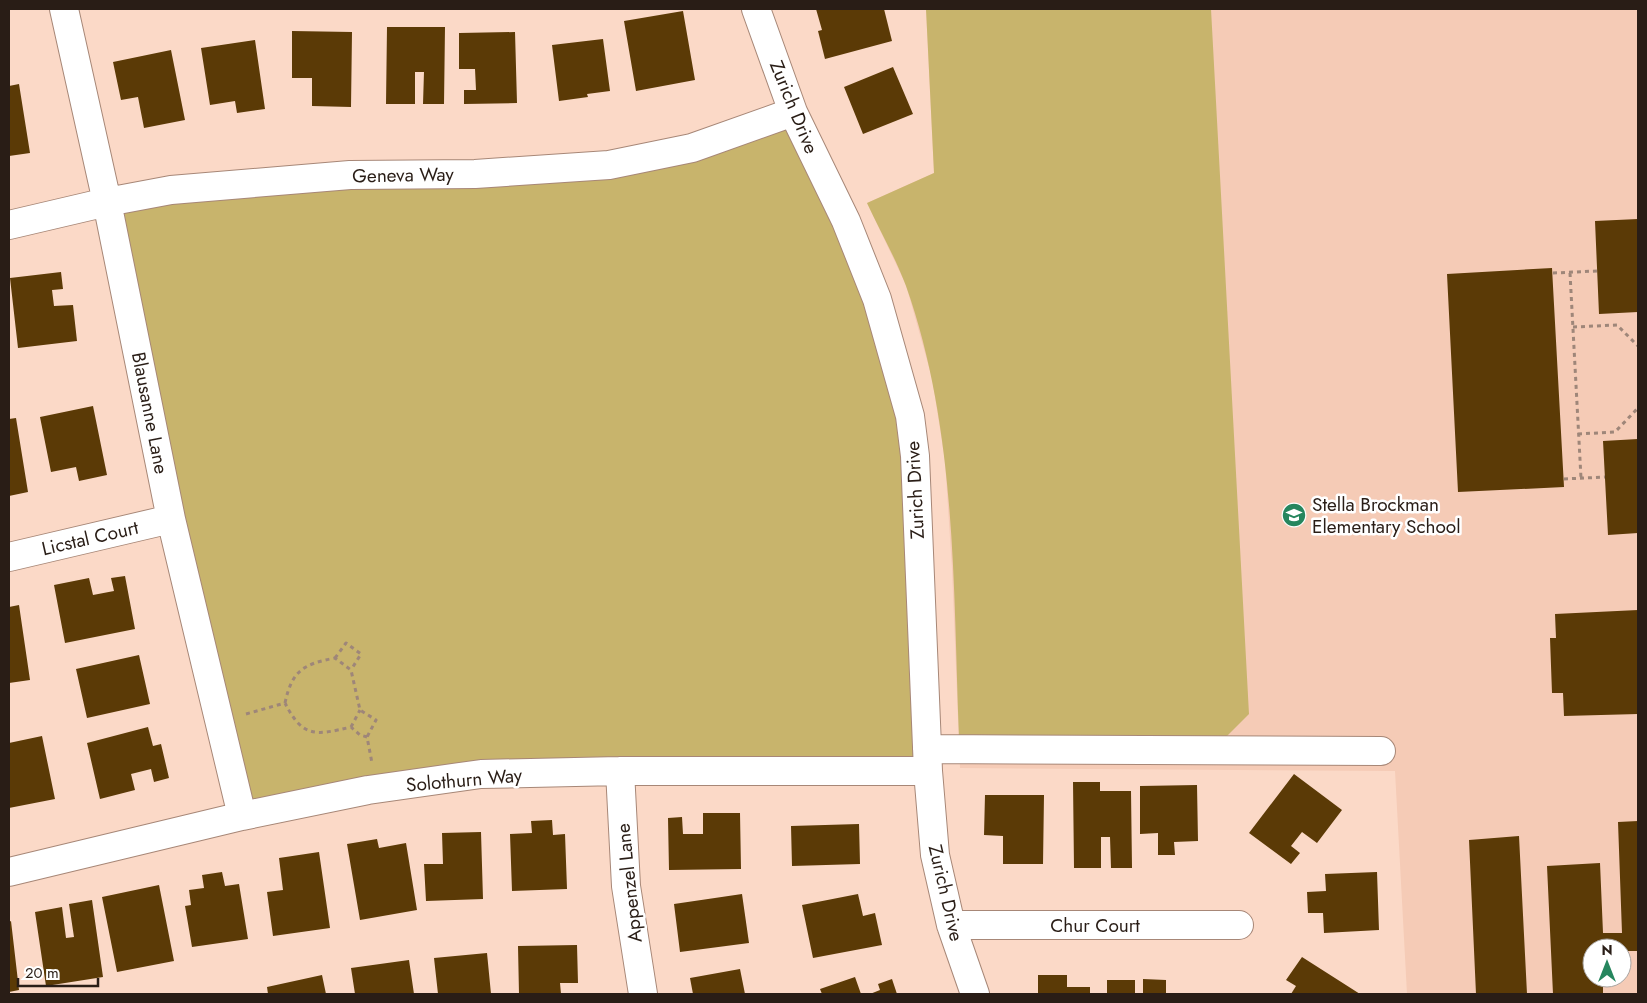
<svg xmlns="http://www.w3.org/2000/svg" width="1647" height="1003" viewBox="0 0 1647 1003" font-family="Jost,sans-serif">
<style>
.built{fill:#f5cbb6;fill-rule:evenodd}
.green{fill:#c8b46c}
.building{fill:#5b3a06}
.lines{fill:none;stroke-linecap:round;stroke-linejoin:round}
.minor-casing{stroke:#a78777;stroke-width:30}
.path{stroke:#9e8679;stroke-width:3;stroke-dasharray:4 4;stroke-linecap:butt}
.minor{stroke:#fff;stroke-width:28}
.labels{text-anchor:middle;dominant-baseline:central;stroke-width:5;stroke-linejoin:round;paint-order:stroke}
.street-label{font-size:19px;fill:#291d16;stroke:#fff}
.poi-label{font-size:19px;fill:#291d16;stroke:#fff;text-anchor:start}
</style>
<rect width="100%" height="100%" fill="#fbd9c7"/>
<path class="built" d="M926,9h712v985h-231l-12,-223 -435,-3 -8,-199 -7,-108 -13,-83 -26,-93 -39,-82 67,-30zM1592,948h30v30h-30z"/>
<path class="green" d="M926,9h285l38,705 -23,23h-267c-6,-151 -2,-307 -53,-451 -10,-27 -27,-57 -39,-83l67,-30z
M793,112l117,304 18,355h-308l-378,45 -135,-614 502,-37z"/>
<path class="building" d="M816,9h68l8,32 -67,18 -7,-28 4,-1z
M683,11l12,69 -59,11 -12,-70z
M387,27h58l-1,77h-21l1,-32h-9v32h-29z
M292,31l60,1 -1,75 -39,-1v-28h-20z
M515,32l2,71 -53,1v-14h12l-1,-21h-16v-36z
M603,39l7,52 -23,3 1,3 -29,4 -7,-56z
M255,40l10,69 -28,4 -2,-12 -25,4 -9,-57z
M171,50l14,70 -41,8 -6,-31 -17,3 -8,-38z
M893,67l20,47 -50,20 -19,-47z
M19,84l11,69 -21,3v-70z
M1638,219v93l-39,2 -4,-93z
M1552,268l12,219 -106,5 -11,-218z
M61,272l2,17 -11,1 2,16 19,-1 4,36 -59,7 -8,-70z
M93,406l14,69 -28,6 -3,-14 -25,5 -11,-55z
M16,418l12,74 -19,4v-77z
M1638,439v94l-30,2 -5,-94z
M125,576l10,53 -70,14 -11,-58 35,-7 4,17 21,-4 -3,-13z
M19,605l11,75 -21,3v-76z
M1638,610v104l-74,2 -1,-23h-11l-2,-55h6l-1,-24z
M139,655l11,49 -63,14 -11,-49z
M148,727l5,19 8,-2 8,34 -15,4 -3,-13 -20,5 4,16 -35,9 -13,-56z
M42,736l13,63 -46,9v-65z
M1294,774l48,36 -25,33 -15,-11 -11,14 9,7 -9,11 -42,-31z
M1073,782h27v9h31l1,77h-21l-1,-31h-9v31h-27z
M1197,785l1,56 -24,1 1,13h-17v-22l-18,1v-48z
M985,795h59l-1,69h-40v-28l-19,-1z
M703,813h37l1,56 -72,1 -1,-52 14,-1 1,17h20z
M552,820l1,15 12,-1 2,55 -55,2 -2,-57 22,-1 -1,-12z
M1638,821v130h-16v-3h-30v30h11v16h-50l-6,-128 53,-3 3,70h19l-4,-111z
M859,824l1,40 -68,2 -1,-40z
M481,832l2,67 -57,2 -2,-37h19l-1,-31z
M1519,836l8,158h-51l-7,-154z
M377,839l2,9 27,-5 11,67 -57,10 -13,-76z
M319,852l11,76 -57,8 -6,-44 16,-2 -4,-32z
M222,872l3,14 14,-2 9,55 -56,8 -7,-41 6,-1 -2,-15 15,-2 -2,-13z
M1377,872l2,58 -55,3 -1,-20h-15l-1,-21 19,-1 -1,-17z
M159,885l15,76 -57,11 -15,-75z
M742,894l7,49 -69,9 -6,-48z
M858,894l5,22 12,-3 7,32 -69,13 -11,-53z
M92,900l11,77 -57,9 -11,-74 27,-5 4,31 8,-1 -5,-33z
M11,921l8,69 -10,2v-70z
M577,945l1,38h-18l1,11h-42l-1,-48z
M487,953l4,41h-53l-4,-36z
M1302,957l58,37h-69l5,-8 -10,-6z
M409,960l5,34h-59l-4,-26z
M740,969l5,25h-52l-3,-16z
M322,975l4,19h-58l-1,-7z
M1038,975h29v12h23v7h-52z
M855,977l6,17h-39l-2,-5z
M892,979l5,15h-27l10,-4 -2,-6z
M1143,979l23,1v14h-23z
M1107,980h28v14h-28z"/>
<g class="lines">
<g class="minor-casing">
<path id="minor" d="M64,9l43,193 64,317 71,297
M756,9l37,103 53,109 31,78 33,117 5,40 13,315 7,84 16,70 24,69
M9,225l98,-23 64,-12 179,-15 125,-1 134,-9 83,-17 101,-36
M9,557l162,-38
M927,749l454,2
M620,771l6,115 17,108
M9,872l233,-56 126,-26 113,-16 139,-3h308
M951,925h288"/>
</g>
<path class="path" d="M1553,273l44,-2
M1570,273l11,205
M1573,327l44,-2 21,21
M1578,434l37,-2 23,-24
M1564,479l41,-2
M335,658l11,-15 15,11 -10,16
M285,703c7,-33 19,-39 50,-45l16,12 9,40 16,10 -9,17
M246,714l39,-11c18,36 32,32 66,24l9,8 7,2 5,26
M351,727l9,-17"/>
<use href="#minor" class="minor"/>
</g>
<defs>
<g id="school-disc" transform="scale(1.25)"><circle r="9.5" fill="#26865e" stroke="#fff"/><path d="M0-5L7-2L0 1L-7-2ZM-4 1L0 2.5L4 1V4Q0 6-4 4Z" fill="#fff"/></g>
</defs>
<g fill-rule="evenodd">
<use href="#school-disc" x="1294" y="515"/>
</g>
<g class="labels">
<g class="street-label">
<text transform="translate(794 107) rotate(68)">Zurich Drive</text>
<text transform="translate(403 175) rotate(-1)">Geneva Way</text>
<text transform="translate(150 413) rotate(79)">Blausanne Lane</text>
<text transform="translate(915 490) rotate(-93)">Zurich Drive</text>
<text transform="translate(90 538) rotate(-13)">Licstal Court</text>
<text transform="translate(464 780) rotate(-5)">Solothurn Way</text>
<text transform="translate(629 883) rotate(-96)">Appenzel Lane</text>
<text transform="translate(946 893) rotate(77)">Zurich Drive</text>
<text x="1095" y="925">Chur Court</text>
</g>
<g class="poi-label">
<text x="1312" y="504">Stella Brockman<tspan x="1312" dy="22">Elementary School</tspan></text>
</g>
</g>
<rect width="1647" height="1003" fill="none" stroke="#291d16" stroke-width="20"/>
<g transform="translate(1607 963)"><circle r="24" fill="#ffffff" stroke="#a9a5a2"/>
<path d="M0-4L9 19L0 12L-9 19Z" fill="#26865e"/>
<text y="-8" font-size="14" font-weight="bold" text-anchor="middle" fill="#291d16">N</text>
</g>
<path d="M18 978v8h80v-8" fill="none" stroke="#291d16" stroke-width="2.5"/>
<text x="25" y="978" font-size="15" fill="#291d16" stroke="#ffffff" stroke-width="4" paint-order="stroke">20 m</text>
</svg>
